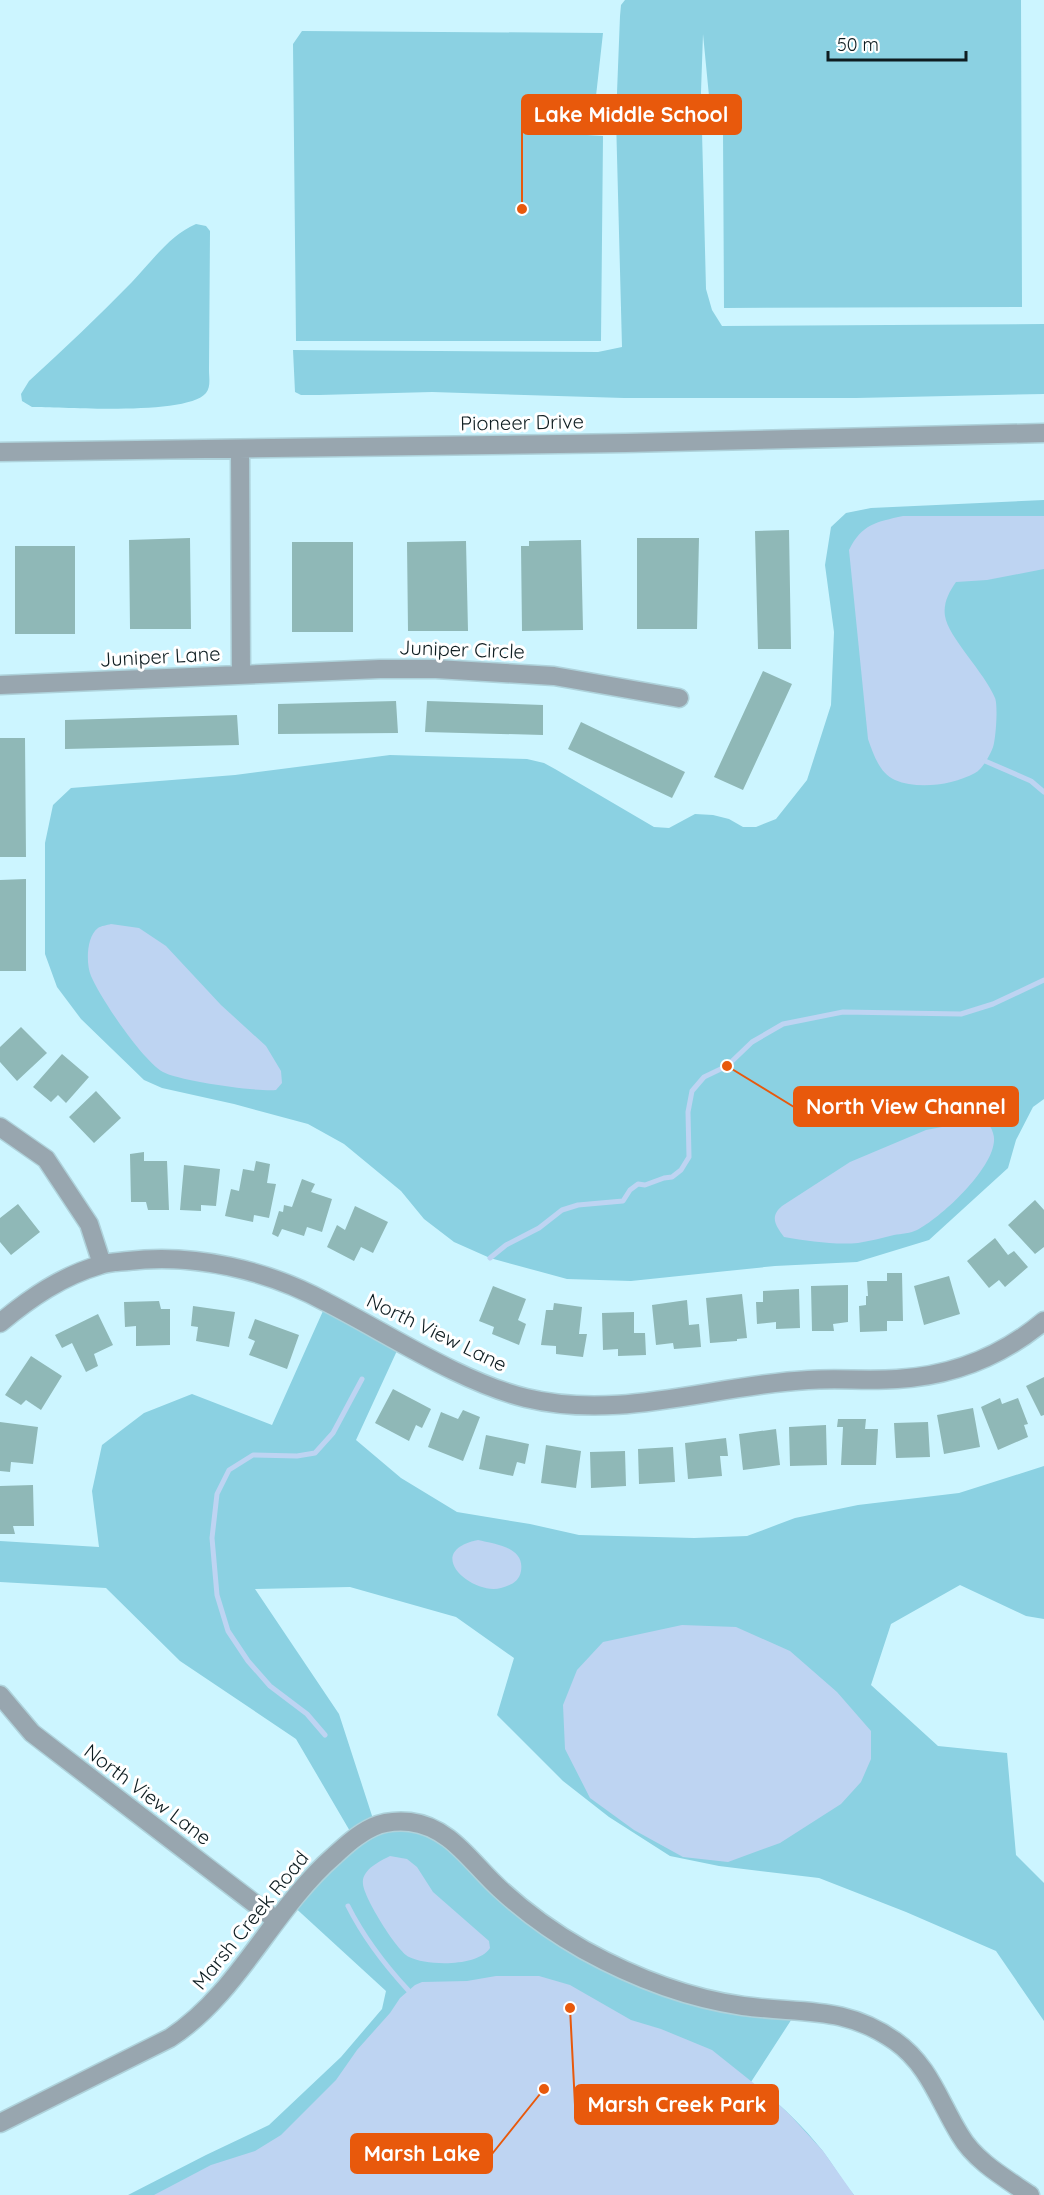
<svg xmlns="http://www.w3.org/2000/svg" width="1044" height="2195" viewBox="0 0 1044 2195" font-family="Quicksand,sans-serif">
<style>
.green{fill:#8bd1e2}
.water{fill:#bed4f2}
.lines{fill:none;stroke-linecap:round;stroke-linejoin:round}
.stream{stroke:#bed4f2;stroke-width:5}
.building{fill:#8fb8b7}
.minor-casing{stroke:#aed2db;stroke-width:21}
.minor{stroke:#98a6af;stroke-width:18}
.labels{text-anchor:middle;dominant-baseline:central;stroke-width:6;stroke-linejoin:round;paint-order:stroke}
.street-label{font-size:20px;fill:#0e1d21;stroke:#fff}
.leader{fill:none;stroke:#e8590c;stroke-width:2}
.callout-dot{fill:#e8590c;stroke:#fff;stroke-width:2}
.callout{fill:#e8590c;stroke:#e8590c;stroke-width:2}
.callout-label{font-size:21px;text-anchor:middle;font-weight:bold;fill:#fff}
</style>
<rect width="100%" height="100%" fill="#ccf5ff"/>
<path class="green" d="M625,0h396l1,307 -298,1 -1,-176 -14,-36 -6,-62 -2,58 5,197 6,21 10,16 322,-2v70l-188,4h-232l-192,-6 -113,3h-18l-6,-3 -2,-42 305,2 24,-5 -6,-229 4,-102 1,-11z
M302,31l301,2 -7,63 -9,39 16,1 -2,205h-305l-3,-297z
M196,224l10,2 4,5 -1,139c0,7 2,17 -3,23 -19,23 -143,14 -174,14l-10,-6 -1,-7 8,-13c35,-32 70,-65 103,-99 19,-20 38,-47 64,-58z
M1044,500v599l-11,8 -17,33 -8,28 -79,72 -72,22 -82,4 -144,15 -64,-2 -77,-21 -36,-16 -30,-23 -23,-28 -57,-47 -36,-20 -74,-20 -72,-16 -18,-8 -63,-61 -24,-32 -12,-33v-111l8,-38 18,-17 164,-13 155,-20 137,4 17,4 11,6 99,58 15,1 26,-14 18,1 16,4 14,8h13l20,-8 31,-39 24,-75 3,-73 -9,-67 6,-38 15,-14 25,-5z
M327,1302l74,40 -45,98 45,38 56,34 73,12 49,11 115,3 53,-2 48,-18 63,-13 101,-12 85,-27v153l-18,-3 -66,-31 -69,39 -20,61 67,61 69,7 9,102 28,28v138l-48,-70 -90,-39 -87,-34 -100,-12 -49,-10 -61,-39 -46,-36 -66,-66 17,-57 -58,-41 -106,-30 -95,2 84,125 36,111 46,-1 78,64 155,95 143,28 -46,71c26,19 50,42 71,68 11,14 20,31 32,45h-726l78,-40 63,-30 72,-68 41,-48 4,-18 -96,-88 64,-65 -58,-99 -116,-78 -74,-73 -106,-6v-41l99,6 -7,-56 10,-46 42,-32 48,-19 80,31z"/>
<path class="water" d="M903,516h141v53l-57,11 -31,2c-7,10 -13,21 -11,34 3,21 40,57 50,82 3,7 1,36 -1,45 -1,8 -12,27 -19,30 -22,12 -57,17 -80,7 -16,-7 -22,-27 -27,-41l-19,-189c13,-26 27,-28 54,-34z
M111,924l28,4 27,18 55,59 45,41 15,25 1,12 -6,7c-19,2 -97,-9 -113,-18 -21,-12 -62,-73 -72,-96 -5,-12 -5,-39 7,-48 3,-2 9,-3 13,-4z
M973,1121c11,0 17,1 20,12 10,28 -53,86 -76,97 -6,3 -16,4 -23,5 -12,3 -24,6 -36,8 -24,2 -50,-2 -74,-6 -8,-11 -15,-20 -2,-31l68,-44 76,-32z
M478,1540c17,4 47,7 43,31 -2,11 -10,14 -20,17 -28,8 -80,-36 -23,-48z
M682,1625l54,2 54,24 47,41 34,39v28l-10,23 -20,22 -61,39 -52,19 -45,-5 -49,-27 -44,-32 -25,-49 -2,-44 14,-35 26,-28z
M390,1856l17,3 10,8 16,25 56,49 1,7c-12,19 -63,18 -81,9 -12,-6 -45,-59 -46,-73 -2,-14 17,-23 27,-28z
M496,1976h43l31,9 61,35 30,9 51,21 59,47 20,19 32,35 31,44h-700l57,-30 44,-14 26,-16 55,-55 21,-30 33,-37 10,-15 15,-13 7,-3 45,-1z"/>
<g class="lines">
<path class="stream" d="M985,761l46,20 13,11
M490,1258l16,-13 33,-17 23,-18 16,-5 45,-4 7,-11 8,-6 7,1 19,-7 8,-1 9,-7 8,-13 -1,-45 4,-21 12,-14 23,-11 25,-24 31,-18 60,-12 118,2 32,-10 51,-24
M325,1735l-18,-21 -37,-28 -22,-25 -20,-30 -11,-36 -5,-57 5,-44 12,-24 24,-15 44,1 18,-3 18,-20 29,-54
M348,1906c16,32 36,58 60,84"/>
</g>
<path class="building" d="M789,530l2,119h-33l-3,-118z
M190,538l1,91h-61l-1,-89z
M637,538h62l-2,91h-60z
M581,540l2,90 -61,1 -1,-85h8v-5z
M466,541l2,90h-60l-1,-89z
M292,542h61v90h-61z
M15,546h60v88h-60z
M763,671l29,13 -49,106 -29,-13z
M396,701l2,32 -120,1v-30z
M427,701l116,4v30l-118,-3z
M237,715l2,30 -174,4v-29z
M581,722l104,50 -13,26 -104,-49z
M0,738h25l1,119h-26z
M26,879v92h-26v-91z
M21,1027l26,26 -30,28 -17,-19v-15z
M62,1054l27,23 -23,26 -8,-8 -7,7 -18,-15z
M96,1091l25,27 -27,25 -25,-26z
M144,1152v9h23l2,49h-21l-2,-8h-15l-1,-48z
M256,1161l14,3 -3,19 9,1 -7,34 -15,-3 -1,7 -28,-6 6,-27 8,2 4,-22 11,2z
M184,1165l36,4 -4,37 -15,-1v6l-21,-1z
M302,1179l13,5 -4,8 21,7 -10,33 -15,-5 -3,9 -22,-7 -4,8 -6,-3 7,-23 4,1 1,-7 8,2z
M1035,1200l9,10v37l-9,7 -27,-29z
M18,1204l22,28 -29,23 -11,-13v-24z
M355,1206l33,16 -15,31 -12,-6 -7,14 -27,-14 10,-22 8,5z
M995,1238l13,17 6,-4 14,16 -23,20 -6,-7 -10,8 -22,-27z
M887,1273h15l1,48h-16v10l-27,1 -1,-26 7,-1v-9h2l-1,-15h20z
M949,1276l11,38 -36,11 -10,-39z
M848,1285v37l-15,2 1,7h-22l-1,-45z
M493,1286l33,13 -8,21 8,4 -7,21 -27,-11 2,-7 -15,-6z
M799,1289l1,39 -24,1v-7l-19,2 -1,-22h7v-11z
M742,1294l5,44 -10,1v2l-27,2 -4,-45z
M687,1300l2,25 10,-1 2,23 -27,2 -1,-6 -17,2 -4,-40z
M159,1301l2,8h9v36l-34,1v-20l-11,1 -1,-25z
M554,1303l28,4 -3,27h8l-4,23 -27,-3v-8l-15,-1 5,-35h7z
M193,1306l42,6 -6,35 -33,-6 2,-14 -7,-1z
M634,1312v21h11l1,22 -28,1v-7l-15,1 -1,-37z
M98,1314l15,31 -19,9 4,12 -12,6 -14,-29 -10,5 -7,-13z
M255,1319l44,16 -12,34 -38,-14 6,-14 -7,-3z
M31,1356l31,20 -21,34 -15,-10 -5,5 -16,-10z
M1044,1377v38l-3,1 -15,-30z
M393,1389l38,20 -9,19 -6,-3 -7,16 -34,-18z
M1000,1398l2,6 16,-6 10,26 -4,1 4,12 -30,13 -17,-43z
M973,1408l7,39 -36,7 -7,-39z
M463,1410l17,7 -17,44 -35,-14 13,-35 17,7z
M838,1419h28l-1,10h13l-2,36h-35l2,-38h-6z
M0,1422l38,5 -5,37 -22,-2 -1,10 -10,-1z
M928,1422l2,35 -34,1 -2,-35z
M826,1425l1,40 -37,1 -1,-39z
M776,1429l4,36 -37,5 -4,-36z
M486,1435l43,9 -4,20 -8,-2 -4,14 -34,-7z
M726,1438l2,18h-8l2,20 -34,3 -3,-36z
M546,1445l35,6 -5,37 -35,-5z
M673,1447l2,35 -36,2 -1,-35z
M625,1451l1,35 -35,2 -1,-36z
M33,1485l1,41h-21l2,8h-15v-48z"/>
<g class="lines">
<g class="minor-casing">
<path id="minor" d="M240,449l1,226
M0,452l626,-9 418,-10
M0,685l380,-16h56l118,7 125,22
M0,1127l46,32 43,65 13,40
M0,1323c30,-25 62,-47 100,-58 9,-3 19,-3 28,-4 66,-8 139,9 198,41 61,31 134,80 200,96 95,23 187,-13 282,-18 29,-2 59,1 89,-1 55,-3 105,-23 147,-58
M0,1695l32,38 244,187
M0,2123l170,-85c69,-45 102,-128 164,-182 12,-11 24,-22 39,-29 11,-5 26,-6 37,-5 41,5 62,42 90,67 26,24 54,44 84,61 49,27 103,48 159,56 58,8 101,-1 152,35 34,24 44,60 65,94 15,26 45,43 70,60"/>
</g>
<use href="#minor" class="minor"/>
</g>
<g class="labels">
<g class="street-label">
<text transform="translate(522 422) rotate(-1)">Pioneer Drive</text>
<text transform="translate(462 649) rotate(2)">Juniper Circle</text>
<text transform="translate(160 656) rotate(-3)">Juniper Lane</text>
<text transform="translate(437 1332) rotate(26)">North View Lane</text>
<text transform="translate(148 1794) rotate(37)">North View Lane</text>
<text transform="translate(250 1920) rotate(-51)">Marsh Creek Road</text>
</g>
</g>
<path class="leader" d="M522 209L522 115M727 1066L794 1107M570 2008L575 2105M544 2089L492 2154"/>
<g class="callout-dot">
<circle cx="522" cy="209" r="6"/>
<circle cx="727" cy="1066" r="6"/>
<circle cx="570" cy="2008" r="6"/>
<circle cx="544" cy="2089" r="6"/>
</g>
<g class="callout">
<rect x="522" y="95" width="219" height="39" rx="6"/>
<rect x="794" y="1087" width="224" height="39" rx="6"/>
<rect x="575" y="2085" width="203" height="39" rx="6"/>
<rect x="351" y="2134" width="141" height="39" rx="6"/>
</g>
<g class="callout-label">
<text x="631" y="122">Lake Middle School</text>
<text x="906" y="1114">North View Channel</text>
<text x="677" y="2112">Marsh Creek Park</text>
<text x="422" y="2161">Marsh Lake</text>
</g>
<path d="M828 51v9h138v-9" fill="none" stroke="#0e1d21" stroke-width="3"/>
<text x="837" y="51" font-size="18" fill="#0e1d21" stroke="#ffffff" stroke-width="4.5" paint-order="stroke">50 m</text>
</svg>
